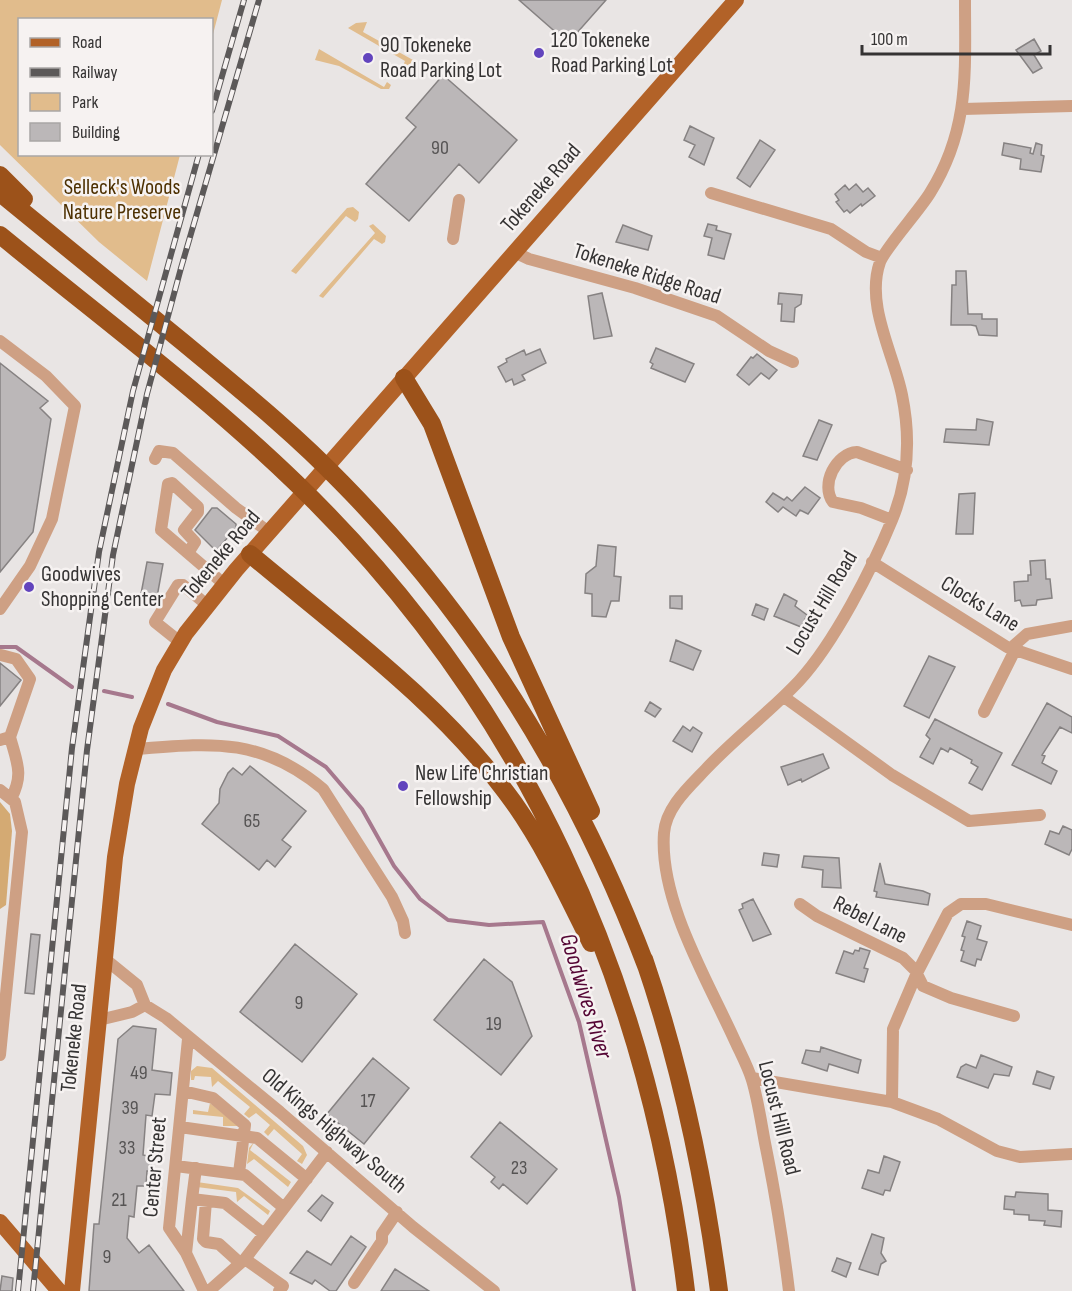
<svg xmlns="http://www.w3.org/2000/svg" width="1072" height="1291" viewBox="0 0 1072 1291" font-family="'Sofia Sans Condensed',sans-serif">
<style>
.green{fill:#e1bc8c}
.forest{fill:#d4aa73}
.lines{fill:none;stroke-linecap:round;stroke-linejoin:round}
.stream{stroke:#a6788d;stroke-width:4}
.building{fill:#bbb7b8;stroke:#868282;stroke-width:1.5}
.minor{stroke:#cea084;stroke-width:12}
.major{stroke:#b26228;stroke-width:16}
.highway{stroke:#9c521a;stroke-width:18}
.rail-casing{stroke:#5c5959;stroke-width:6}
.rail{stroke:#f6f2f1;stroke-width:4;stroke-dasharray:11;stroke-linecap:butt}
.poi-dot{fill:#6244bd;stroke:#f6f2f1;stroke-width:2}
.labels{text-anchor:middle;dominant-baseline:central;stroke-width:5;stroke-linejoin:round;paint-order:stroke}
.number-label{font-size:20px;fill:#565454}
.poi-label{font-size:22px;fill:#353333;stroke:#f6f2f1;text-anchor:start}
.park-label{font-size:22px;fill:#4d3001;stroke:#f6f2f1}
.street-label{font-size:22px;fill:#353333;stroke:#f6f2f1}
.water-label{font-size:24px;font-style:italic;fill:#540534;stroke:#f6f2f1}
</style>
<rect width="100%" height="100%" fill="#e9e5e4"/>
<path class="green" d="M0,0h222l-10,38v-18h-192v134l160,1 -33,126 -48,-39 -99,-97z
M367,22l-4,10 50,28 -6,8h-5l3,-7 -57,-33 8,-5z
M319,49l65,38 3,-5 4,3 -2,4h-8l-42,-23 -24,-6z
M353,207l6,5 -1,7 -3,3 -9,-6 -50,58 -5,-3 56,-63z
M373,224l13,12 -1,6 -3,2 -8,-5 -51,59 -4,-2 56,-63 -6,-7z
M197,1066l15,2 91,78 4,9 -5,9 -5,-3 5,-7 -28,-25 -6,7 -4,-4 6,-7 -14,-12 -7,5 -5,-4 6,-7 -32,-26 -6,6 -1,-10 -16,-1 -1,4h-3v-9z
M210,1103l28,23h-15v-9l-30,-3v-4l15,2z
M254,1142l-4,8 41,32 -3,5 -34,-28 -7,5 2,-16z
M197,1182l41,6 32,23 -2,4 -24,-19 -7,6 -1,-10 -39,-5z"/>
<path class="forest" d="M0,802l10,12 2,17 -6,74 -6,4z"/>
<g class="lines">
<path class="stream" d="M0,647h16l56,40
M104,691l28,6
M168,704l49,18 61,14 48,31 36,42 32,57 26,33 28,21 41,5 54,-3 36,100 40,175 15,94"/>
</g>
<path class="building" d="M519,0h87l-38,43z
M1034,39l7,12 -7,4 8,13 -9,5 -17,-23z
M443,75l74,65 -38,43 -20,-19 -50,57 -43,-37 50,-57 -10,-9z
M690,126l24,12 -10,27 -15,-8 6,-12 -11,-5z
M760,140l15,10 -25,37 -13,-9z
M1004,143l27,5 -1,5 3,1 3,-11 6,2 -1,10 3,1 -3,16 -21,-3 1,-10 -19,-4z
M856,184l7,8 5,-4 7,8 -13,10 -1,-2 -11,9 -3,-3 -3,2 -8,-10 3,-2 -4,-6 10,-9 4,5z
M708,224l9,2 -1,4 15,4 -7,25 -16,-4 4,-17 -8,-2z
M623,225l29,11 -4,14 -32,-8z
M956,271h10l2,43h14v5h15v17l-18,-1 -3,-9 -5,-1h-20l1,-40h4z
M602,293l10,43 -18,3 -6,-43z
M779,293l23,2 -1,9 -6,4 -1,14 -13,-1 1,-17h-4z
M656,348l38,16 -9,18 -34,-14 2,-4 -3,-2z
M540,349l6,14 -24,12 3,5 -11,5 -2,-6 -6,3 -8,-15 9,-5 -1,-3 18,-9 2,5z
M757,354l20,16 -8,9 -8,-6 -12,12 -12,-10 14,-18 2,1z
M0,363l48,38 -8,7 11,11 -18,113 -33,40z
M977,419l16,3 -4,23 -45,-3 2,-13 30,1z
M819,420l13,5 -15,35 -14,-4z
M805,487l15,11 -12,16 -8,-4 -4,6 -13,-9 -5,5 -12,-10 7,-9 11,7 3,-3 5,4z
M975,493l-2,41h-17l3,-40z
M212,508h5l19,16v4l-20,23 -21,-21z
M598,545l18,2 -2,29 7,1 -2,24h-8l-5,16 -14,-1v-22l-7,-1 1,-19 10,-8z
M1045,560l1,19h4l2,19 -15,2 -1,5 -14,1 -2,-6 -5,1 -1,-19 14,-1v-6h3l-1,-14z
M147,562l16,2 -6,33 -16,-3z
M784,594l13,7 -2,5 12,9 -6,12 -27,-11z
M670,596h12v13l-12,-1z
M756,604l12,5 -4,11 -12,-5z
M676,640l25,11 -8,19 -23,-9z
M929,656l26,11 -26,51 -25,-12z
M0,663l21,17 -21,26z
M650,702l11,7 -6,8 -10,-6z
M1047,703l25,14v16l-12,-6 -18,28 3,1 -3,7 15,8 -6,13 -39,-19z
M935,719l67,34 -20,37 -13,-7 9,-16 -7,-4 1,-3 -22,-12 -2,4 -7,-4 -8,16 -13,-7 10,-18 -4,-4z
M683,726l7,5 3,-4 9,6 -10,19 -19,-11z
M823,754l6,14 -27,14 -1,-3 -13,6 -7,-18z
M250,766l56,45 -24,29 9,7 -16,20 -8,-7 -8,10 -57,-46 17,-21 1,-14 8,-16 5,-5 9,7z
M1063,826l9,4v19l-3,6 -24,-11 5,-13 9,3z
M764,853l15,2 -2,12 -15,-2z
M804,856l35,2 2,30 -19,-1 1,-17 -21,-3z
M880,863l5,21 38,7 7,3 -2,11 -52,-8 1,-5 -3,-1z
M753,899l18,35 -18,7 -14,-31 4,-2 -1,-4z
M967,921l14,5 -4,13 10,3 -6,18 -4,-1 -2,7 -14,-5 3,-10 -3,-1 4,-13 -3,-1z
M31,934l9,1 -6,59 -9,-1z
M295,944l62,50 -55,68 -62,-50z
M860,948l10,3 -6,17 4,1 -4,13 -28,-9 8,-22 9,3 2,-4 4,1z
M484,959l28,23 20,54 -31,39 -67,-55z
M133,1026l23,3 -4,41 20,3 -2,22 -15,-1 -3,22 -6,-1 -3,40 9,2 -1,14h-4l-1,15h-9l-3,31 -5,-1 -2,22 12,15 10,-8 35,46h-95l5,-67h5l19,-185z
M821,1047l40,13 -3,13 -29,-9 -2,7 -25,-8 4,-13 14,2z
M981,1055l31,12 -3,9 -15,-2 -6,14 -31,-11 4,-10 5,-3 10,4z
M373,1058l36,30 -45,56 -37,-30z
M1037,1071l17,6 -4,12 -17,-5z
M500,1122l57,47 -30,35 -24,-20 -4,5 -8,-7 4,-5 -24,-20z
M884,1156l16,6 -10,29 -5,-1 -2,5 -21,-7 6,-18 11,3z
M1016,1192l32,2v16l14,1 -1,16 -17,-2 1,-4 -16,-1v-5l-15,-1v-4l-10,-1 1,-13 10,1z
M322,1195l11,8 -12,18 -13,-10z
M872,1234l12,4 -3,15 5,8 -5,3 -3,11 -19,-6z
M351,1236l15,11 -30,44h-6l-15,-11 -3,4 -22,-11 17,-22 24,14z
M837,1258l14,5 -5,14 -14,-6z
M395,1269l34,22h-48z
M2,1276l11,2 -1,13h-12z"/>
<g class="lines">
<path class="minor" d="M963,109l109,-3
M711,193l120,36 35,23 16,6
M453,239l6,-39
M514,252l15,7 106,29 82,28 52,35 24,11
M0,341l46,35 29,30 -23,113 -22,47 -30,43
M155,459l4,-8 14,2 63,55 33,24
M892,520l-31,-12 -28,-6c-13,-17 3,-49 24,-50l50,18
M188,553l7,-11 -11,-12 14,-18v-5l-26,-24 -4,1 -7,46 63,54
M872,562l135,85 65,22
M180,642l-25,-20 23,-37h5l24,20
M1011,648l16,-14 45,-8
M784,697l108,78 77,46 71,-6
M984,712l31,-62
M10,737c7,26 14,37 1,62
M0,740l10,-3 20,-58 -14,-20 -15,-4
M136,749c75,-6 125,-12 187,40l69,108 11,24 2,12
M0,790l15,12 7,30 -22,223
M800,904l17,12 86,42 12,12 8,16 28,12 63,18
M105,959l32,26 8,20 21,13 114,94 133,115 81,64
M99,1020l33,-8 13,-7
M188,1039l-19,189 17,25 18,38
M752,1078l140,24 46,17 59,32 23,6 52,-3
M183,1091l30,7 32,27 -6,48
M892,1102l1,-73 23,-54 32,-62 13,-9h25l86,21
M180,1127l77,11 50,41
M176,1166l69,9 39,33
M196,1168l-4,31 33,4 39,31
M206,1201l-3,38 3,3 13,2 21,19
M186,1253l6,-54
M245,1259l38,27 -4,5
M354,1283l28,-42v-7l15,-22
M209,1291l36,-32 82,-107
M789,1291c-6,-50 -14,-99 -24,-148 -4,-21 -7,-43 -13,-63 -4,-13 -11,-26 -17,-39 -27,-60 -76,-140 -71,-208 2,-26 25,-46 42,-64 29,-31 64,-57 93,-88 35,-38 73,-112 93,-161 17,-41 19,-81 10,-125 -8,-41 -37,-90 -22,-133 6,-15 39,-51 50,-69 40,-64 35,-121 35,-193"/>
<path class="major" d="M0,1222l59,69
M72,1291l43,-434 12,-73 14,-56 23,-58 22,-37 50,-63 500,-570"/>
<path class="highway" d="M0,175l24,24
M0,193c61,50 122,100 184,150 54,45 109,89 158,140 137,139 236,303 305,485
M0,235c99,81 204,159 296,248 228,220 352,496 390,808
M404,378l28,46 79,213 80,174
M250,554c92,77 194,151 264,249 31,44 53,92 77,140
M644,959c37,108 60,218 75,332"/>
<g class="rail-casing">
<path id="rail" d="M212,111l32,-111
M18,1291l54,-543 27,-196 34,-161 66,-237
M33,1291l54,-541 26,-195 34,-161 34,-126 78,-268"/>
</g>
<use href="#rail" class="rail"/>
</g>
<g class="poi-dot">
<circle cx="539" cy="53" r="6"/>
<circle cx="368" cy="58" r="6"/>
<circle cx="29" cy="587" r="6"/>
<circle cx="403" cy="786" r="6"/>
</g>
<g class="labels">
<g class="number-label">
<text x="440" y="148">90</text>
<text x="252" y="821">65</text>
<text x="299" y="1003">9</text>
<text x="494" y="1024">19</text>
<text x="139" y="1073">49</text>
<text x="368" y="1101">17</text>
<text x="130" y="1108">39</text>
<text x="127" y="1148">33</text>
<text x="519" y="1168">23</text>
<text x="119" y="1200">21</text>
<text x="107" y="1257">9</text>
</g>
<g class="poi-label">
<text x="551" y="40">120 Tokeneke<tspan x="551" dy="25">Road Parking Lot</tspan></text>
<text x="380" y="45">90 Tokeneke<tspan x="380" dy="25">Road Parking Lot</tspan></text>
<text x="41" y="574">Goodwives<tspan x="41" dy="25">Shopping Center</tspan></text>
<text x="415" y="773">New Life Christian<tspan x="415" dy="25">Fellowship</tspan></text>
</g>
<g class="park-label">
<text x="122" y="187">Selleck's Woods<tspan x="122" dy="25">Nature Preserve</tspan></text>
</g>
<g class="street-label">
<text transform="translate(541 188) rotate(-49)">Tokeneke Road</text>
<text transform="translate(647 274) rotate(18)">Tokeneke Ridge Road</text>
<text transform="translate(221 555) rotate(-50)">Tokeneke Road</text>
<text transform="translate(822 603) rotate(-59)">Locust Hill Road</text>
<text transform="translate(980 604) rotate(31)">Clocks Lane</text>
<text transform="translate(870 920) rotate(27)">Rebel Lane</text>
<text transform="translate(74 1038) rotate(-84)">Tokeneke Road</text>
<text transform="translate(779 1118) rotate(76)">Locust Hill Road</text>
<text transform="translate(334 1131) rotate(40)">Old Kings Highway South</text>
<text transform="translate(155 1167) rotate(-85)">Center Street</text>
</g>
<g class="water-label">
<text transform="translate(586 996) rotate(73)">Goodwives River</text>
</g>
</g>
<rect x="18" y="18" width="195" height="138" fill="#f6f2f1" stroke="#a9a6a5" stroke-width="1.5"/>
<rect x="30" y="38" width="30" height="9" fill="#b26228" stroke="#a9a6a5" stroke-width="1.5"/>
<text x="72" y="48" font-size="18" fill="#353333">Road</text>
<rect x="30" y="68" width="30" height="9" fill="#5c5959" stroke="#a9a6a5" stroke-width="1.5"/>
<text x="72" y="78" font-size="18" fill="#353333">Railway</text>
<rect x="30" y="93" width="30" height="18" fill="#e1bc8c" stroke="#a9a6a5" stroke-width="1.5"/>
<text x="72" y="108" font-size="18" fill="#353333">Park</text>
<rect x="30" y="123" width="30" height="18" fill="#bbb7b8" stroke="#a9a6a5" stroke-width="1.5"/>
<text x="72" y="138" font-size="18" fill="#353333">Building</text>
<path d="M862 45v9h188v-9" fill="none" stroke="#353333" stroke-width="3"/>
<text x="871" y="45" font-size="18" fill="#353333" stroke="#f6f2f1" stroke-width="4.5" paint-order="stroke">100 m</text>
</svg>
